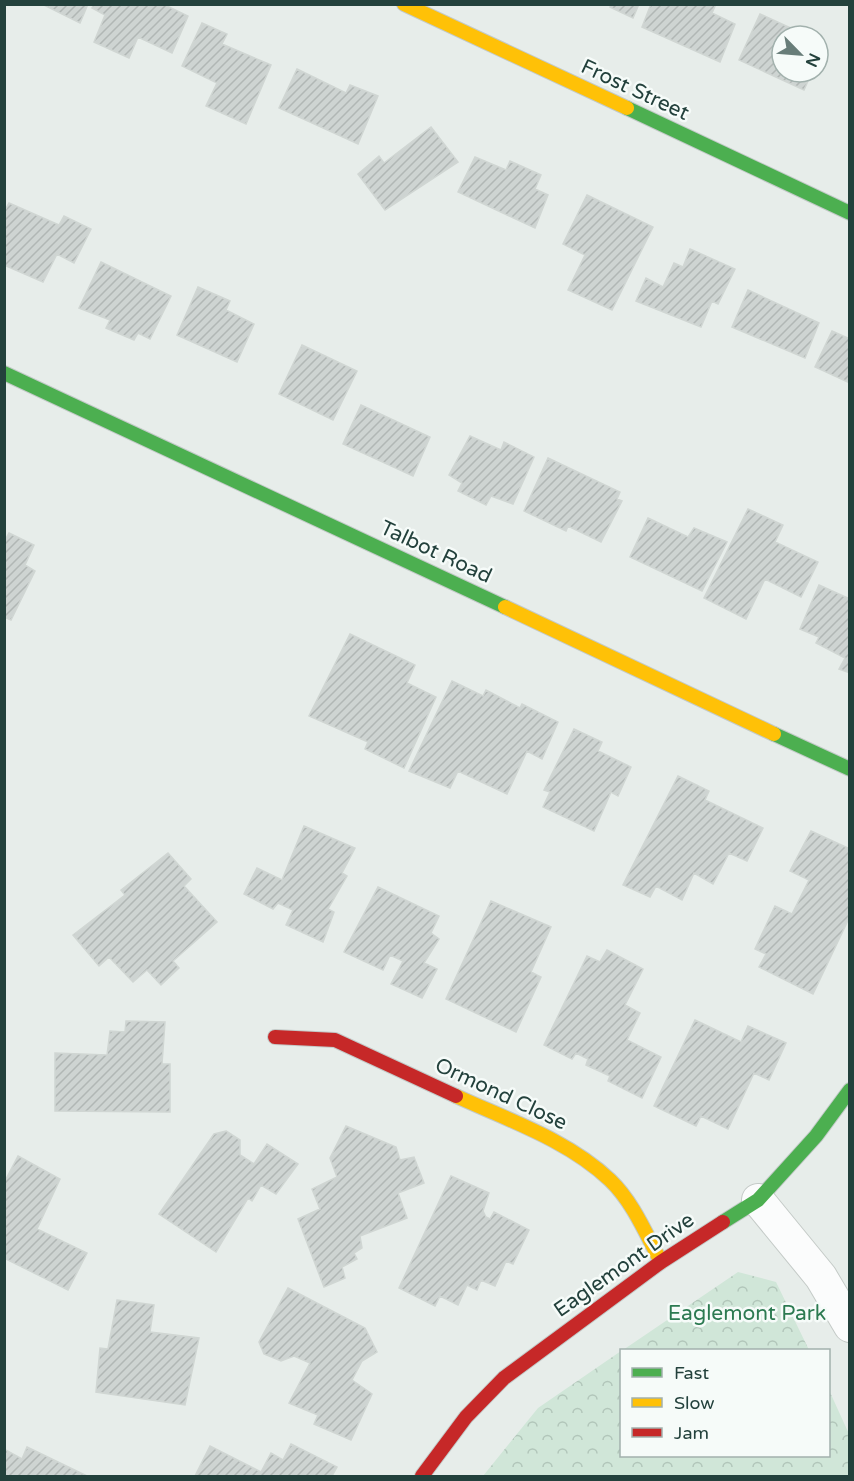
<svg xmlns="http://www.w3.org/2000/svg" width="854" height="1481" viewBox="0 0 854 1481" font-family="'Varela Round',sans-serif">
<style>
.forest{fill:url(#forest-crowns)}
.building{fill:url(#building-hatch);stroke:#d0d6d3;stroke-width:1.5}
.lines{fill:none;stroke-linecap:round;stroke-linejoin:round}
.street-casing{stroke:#c4cac7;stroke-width:34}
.fast-casing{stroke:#c3cac8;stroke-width:16}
.slow-casing{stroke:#c3cac8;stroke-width:16}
.jam-casing{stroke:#c3cac8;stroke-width:16}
.street{stroke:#fbfcfc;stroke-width:32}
.fast{stroke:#4caf50;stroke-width:14}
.slow{stroke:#ffc107;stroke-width:14}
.jam{stroke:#c62828;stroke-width:14}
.labels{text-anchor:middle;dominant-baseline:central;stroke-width:5;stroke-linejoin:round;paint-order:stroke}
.street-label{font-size:21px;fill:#23413c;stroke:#f6fbf9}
.park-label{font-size:21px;fill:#2c7a51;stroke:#f6fbf9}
</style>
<defs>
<pattern id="forest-crowns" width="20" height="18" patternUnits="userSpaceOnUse" patternTransform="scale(1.5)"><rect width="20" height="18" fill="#d0e6d8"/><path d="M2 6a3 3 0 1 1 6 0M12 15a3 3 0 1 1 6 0" fill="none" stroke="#b2c6ba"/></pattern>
<pattern id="building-hatch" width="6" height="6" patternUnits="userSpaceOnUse" patternTransform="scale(1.5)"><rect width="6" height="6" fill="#ced4d2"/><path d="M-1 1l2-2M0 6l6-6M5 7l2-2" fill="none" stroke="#b1b7b5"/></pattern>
</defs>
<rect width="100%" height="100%" fill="#e7edea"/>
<path class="forest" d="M738,1272l38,10 33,68h-186z
M621,1351l1,105h206l1,-66 20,44v42h-366l55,-68z"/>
<path class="building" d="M42,4h46l-8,19z
M94,4h69l25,12 -16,37 -34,-16 -9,21 -35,-16 11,-27 -13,-7z
M611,4h28l-6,14 -23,-11z
M651,4h65l-4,9 23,11 -15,38 -78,-35z
M760,14l48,22h-26v36h30l-8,18 -65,-30z
M202,23l25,11 -5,10 49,21 -25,59 -40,-18 11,-23 -35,-17z
M818,40l6,3 -6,15z
M297,69l49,24 4,-8 28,11 -20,48 -79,-36z
M431,127l27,35 -73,48 -27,-36 21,-18 5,7z
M475,157l31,13 4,-9 31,14 -6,14 13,6 -13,33 -77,-36z
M587,195l66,32 -41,83 -44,-20 17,-35 -22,-11z
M9,203l50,22 5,-9 27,13 -17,34 -17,-9 -14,28 -39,-17v-53z
M690,249l45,20 -17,35 -6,-3 -11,26 -65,-26 10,-23 17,9 11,-24 9,4z
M101,262l70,34 -21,43 -12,-6 -4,7 -28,-12 4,-8 -31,-12z
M198,287l32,14 -4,9 28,14 -17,38 -60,-27z
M748,290l71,33 -14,35 -73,-31z
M832,331l18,8v44l-35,-16z
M302,345l55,26 -24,49 -54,-26z
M361,405l69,32 -17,39 -70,-32z
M470,436l31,14 3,-8 30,15 -21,47 -22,-8 -5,9 -28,-14 4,-8 -13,-8z
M548,458l72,34 -3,7 5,2 -21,41 -33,-16 -2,5 -42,-20z
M748,509l35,16 -8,17 43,20 -17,35 -36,-18 -19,40 -42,-21z
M648,518l40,19 6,-9 33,14 -25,49 -72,-34z
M9,533l25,12 -9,20 10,6 -24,49 -7,-3v-75z
M819,585l31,14v74l-11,-4 6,-11 -29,-15 3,-6 -19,-8z
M350,634l65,31 -8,18 29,14 -32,71 -39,-19 3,-7 -59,-26z
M452,681l31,15 3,-6 34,18 2,-4 36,18 -16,37 -15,-8 -20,43 -49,-23 -8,17 -41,-17z
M574,729l28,13 -4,9 33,16 -13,29 -7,-4 -17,39 -51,-24 7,-15 -6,-2z
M678,776l31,15 -4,9 58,28 -16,33 -18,-8 -16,31 -19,-11 -12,27 -26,-14 -6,11 -27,-12z
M304,826l51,22 -13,25 5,3 -19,33 6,3 -11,30 -37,-17 7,-15 -15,-7 -5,6 -29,-15 13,-26 25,12z
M811,831l39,18v67l-37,78 -54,-27 7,-13 -11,-5 20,-43 17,8 17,-34 -19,-9z
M168,853l23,26 -7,7 33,36 -44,39 6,7 -18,17 -14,-15 -14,12 -24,-25 -10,9 -26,-31 52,-40 -4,-5z
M378,887l61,29 -8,17 8,6 -15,24 13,6 -15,29 -31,-14 12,-23 -13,-6 -7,15 -39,-18z
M491,901l60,26 -20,45 10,5 -25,55 -70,-33z
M607,950l36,19 -18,36 15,8 -13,27 34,17 -19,41 -34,-17 2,-5 -24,-11 2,-6 -12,-6 -4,6 -28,-14 43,-89 13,6z
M695,1020l46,22 7,-16 38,17 -17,37 -15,-7 -26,56 -27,-13 -5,10 -42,-20z
M126,1021l39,1 -3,42h8v48l-115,-1v-58l52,2 3,-24 15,1z
M346,1126l50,21 4,13 14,-3 10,26 -26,10 9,25 -47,18 2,12 -8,5 3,6 -15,8 3,11 -21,9 -26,-68 22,-10 -8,-20 25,-12 -7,-19z
M226,1131l14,9v15l14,9 13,-20 31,20 -22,30 -15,-9 -9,16 -4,-3 -32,54 -57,-38 55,-80z
M18,1156l42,23 -23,50 50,24 -19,37 -64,-32v-75z
M451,1176l38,17 -6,18 3,6 4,2 4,-7 35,18 -16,34 -7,-3 -11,25 -14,-6 -4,10 -10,-5 -9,20 -18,-9 -5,10 -36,-18z
M288,1288l77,40 12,24 -15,9 -10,19 20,14 -21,46 -37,-16 4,-9 -29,-12 21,-40 -16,-7 -13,5 -17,-7 -5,-12z
M117,1300l37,5 -4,27 49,6 -14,67 -89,-13 4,-44 8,1z
M291,1444l46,23 -5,9h-137l15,-30 51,26 10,-19 12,7z
M27,1447l60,29h-83v-27l18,10z"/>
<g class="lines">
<g class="street-casing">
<path id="street" d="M758,1200l63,77 29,49"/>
</g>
<g class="fast-casing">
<path id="fast" d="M627,108l223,105
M4,373l501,234
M774,734l76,35
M723,1222l35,-22 58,-64 34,-46"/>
</g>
<g class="slow-casing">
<path id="slow" d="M404,4l223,104
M505,607l269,127
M456,1096c52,24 112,44 154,84 23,22 36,54 51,82"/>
</g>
<g class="jam-casing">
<path id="jam" d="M275,1037l60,3 121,56
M422,1476l44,-59 38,-39 157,-116 62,-40"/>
</g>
<use href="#street" class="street"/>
<use href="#fast" class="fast"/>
<use href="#slow" class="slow"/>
<use href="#jam" class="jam"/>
</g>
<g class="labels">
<g class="street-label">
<text transform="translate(635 90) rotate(25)">Frost Street</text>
<text transform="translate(436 552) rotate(25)">Talbot Road</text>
<text transform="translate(501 1094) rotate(25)">Ormond Close</text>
<text transform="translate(624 1265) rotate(-35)">Eaglemont Drive</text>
</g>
<g class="park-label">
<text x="747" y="1313">Eaglemont Park</text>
</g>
</g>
<rect width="854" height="1481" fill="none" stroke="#23413c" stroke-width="12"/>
<rect x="620" y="1349" width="210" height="108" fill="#f6fbf9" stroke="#a2b1ad" stroke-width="1.5"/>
<rect x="632" y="1368" width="30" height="9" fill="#4caf50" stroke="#a2b1ad" stroke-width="1.5"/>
<text x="674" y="1379" font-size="18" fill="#23413c">Fast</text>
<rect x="632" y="1398" width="30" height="9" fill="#ffc107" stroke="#a2b1ad" stroke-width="1.5"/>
<text x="674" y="1409" font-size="18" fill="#23413c">Slow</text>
<rect x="632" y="1428" width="30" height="9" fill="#c62828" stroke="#a2b1ad" stroke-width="1.5"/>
<text x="674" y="1439" font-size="18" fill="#23413c">Jam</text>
<g transform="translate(800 54) rotate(115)"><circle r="28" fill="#f6fbf9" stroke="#a2b1ad" stroke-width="1.5"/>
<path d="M0-4.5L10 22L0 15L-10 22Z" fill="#687d79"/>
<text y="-9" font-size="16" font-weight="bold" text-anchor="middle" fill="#23413c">N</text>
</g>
</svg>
